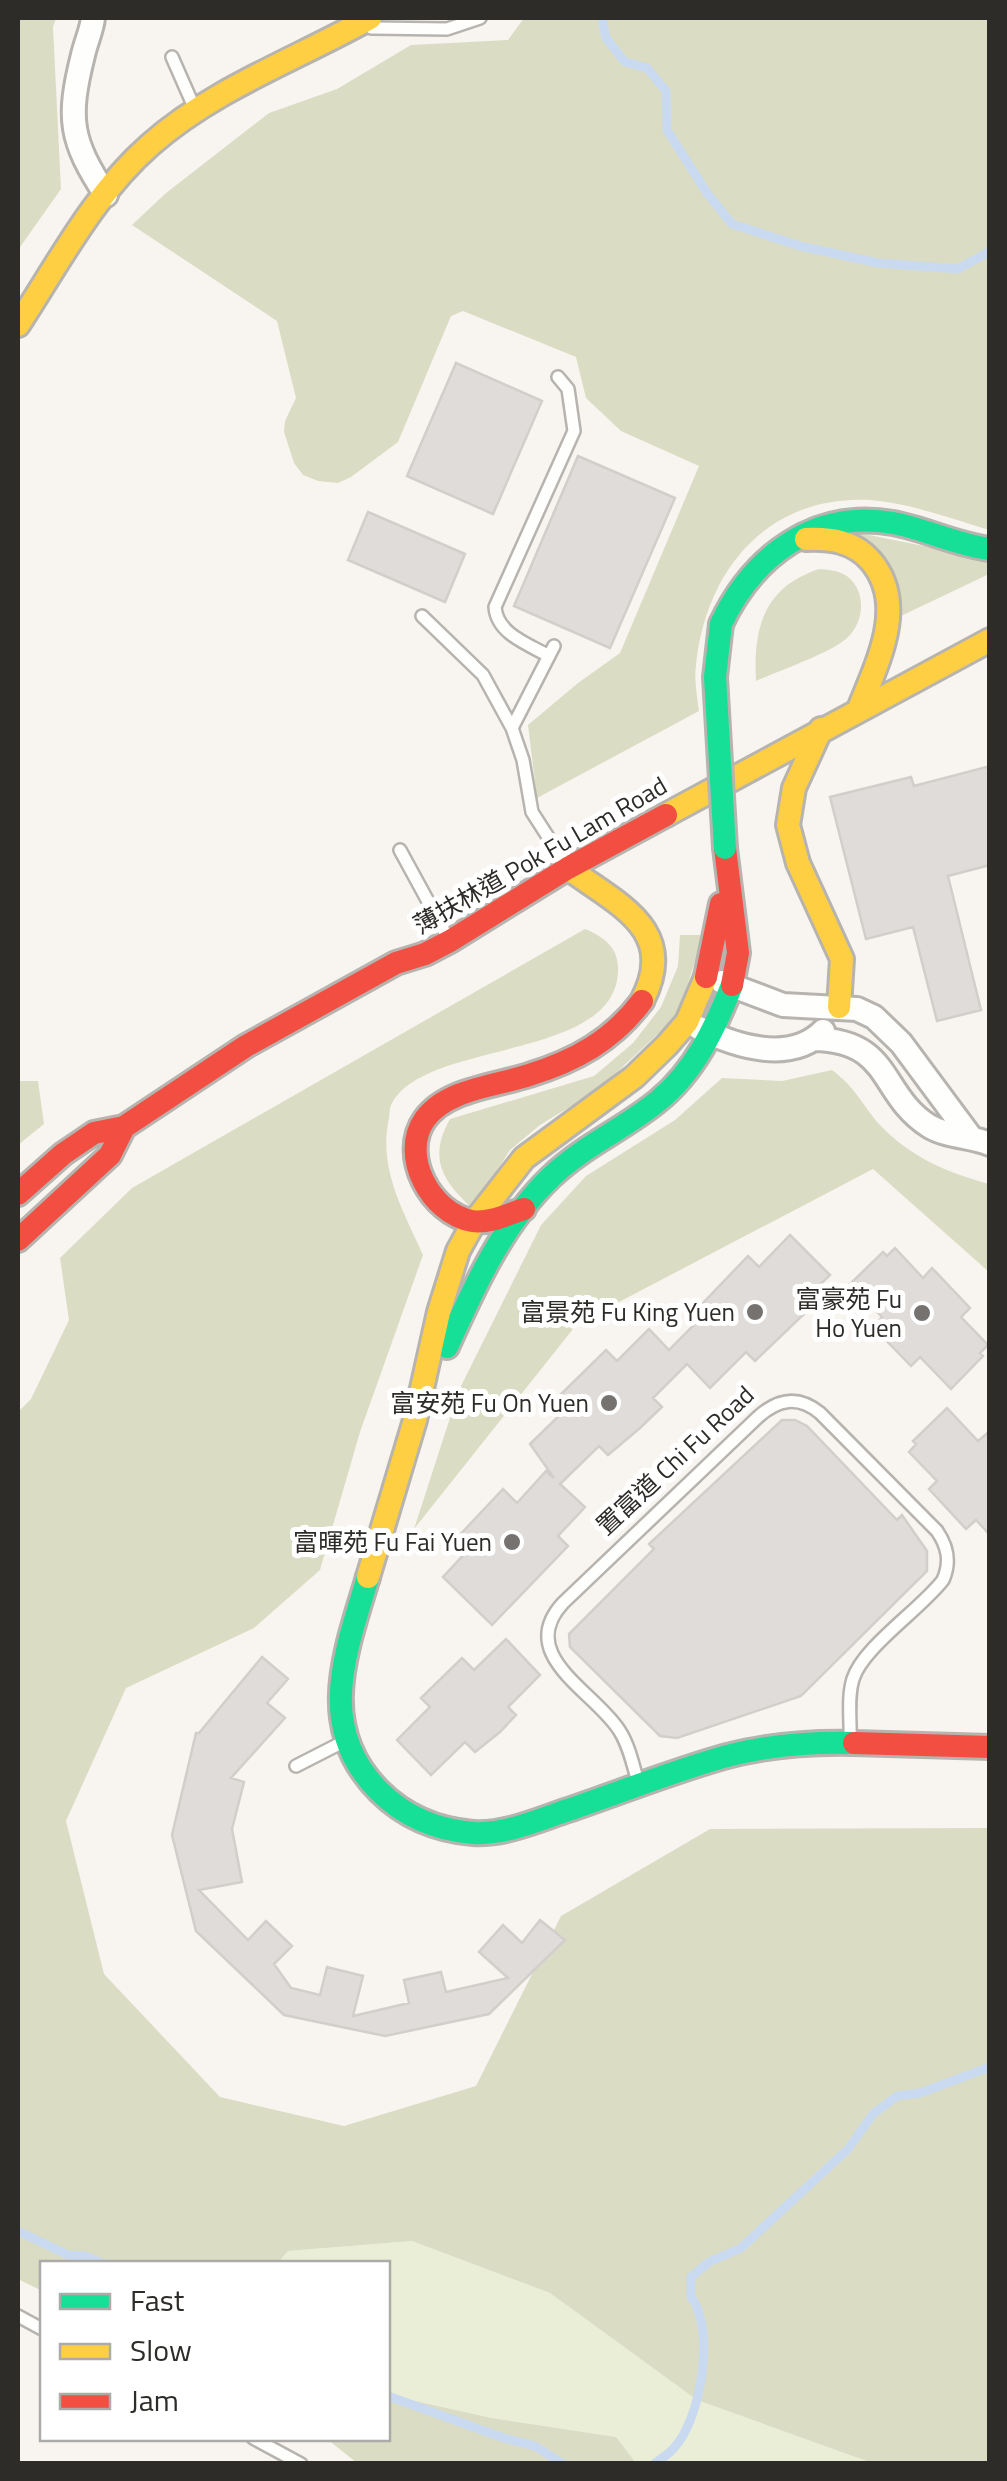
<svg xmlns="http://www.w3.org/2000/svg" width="1007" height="2481" viewBox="0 0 1007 2481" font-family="'Titillium Web','Noto Sans TC',sans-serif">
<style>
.green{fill:#ebeed6}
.forest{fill:#daddc4}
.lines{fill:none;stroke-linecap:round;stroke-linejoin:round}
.stream{stroke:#c9daf0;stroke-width:9}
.building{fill:#dfdcd9;stroke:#d2cecc;stroke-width:2.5}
.lane-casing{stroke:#b7b4b0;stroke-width:16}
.street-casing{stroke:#b7b4b0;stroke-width:28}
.fast-casing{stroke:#b7b4b0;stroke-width:28}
.slow-casing{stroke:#b7b4b0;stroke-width:28}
.jam-casing{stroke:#b7b4b0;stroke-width:28}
.lane{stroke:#fefefd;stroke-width:11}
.street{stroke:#fefefd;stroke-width:22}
.fast{stroke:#16e098;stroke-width:22}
.slow{stroke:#ffcf43;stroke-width:22}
.jam{stroke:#f24e42;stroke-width:22}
.fast-bridge-casing{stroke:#b7b4b0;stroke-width:28;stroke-linecap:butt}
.fast-bridge{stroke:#16e098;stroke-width:22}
.poi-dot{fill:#75726f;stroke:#fff;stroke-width:4}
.labels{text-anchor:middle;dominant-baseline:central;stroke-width:10;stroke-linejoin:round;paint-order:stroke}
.street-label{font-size:25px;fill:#2e2c29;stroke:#fff}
.poi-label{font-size:25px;fill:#2e2c29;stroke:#fff;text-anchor:end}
</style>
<rect width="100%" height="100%" fill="#f8f5f0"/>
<path class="green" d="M412,2241l138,52 147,107 175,63h-236l-21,-26 -123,-19 -104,-23v-131h-110l10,-13z"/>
<path class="forest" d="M18,18h38l-3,9 8,162 -43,61z
M524,18h466l-1,512c-37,-11 -79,-27 -119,-30 -102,-5 -164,69 -174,165 -2,15 1,31 3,46l-162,87 -9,-73 50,-42 42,-30 79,-187 -78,-35 -35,-33 -10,-41 -113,-46 -12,5 -53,126 -47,35 -13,6 -20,-2 -15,-6 -9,-12 -10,-31 1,-11 11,-23 -19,-77 -145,-96 34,-32 103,-80 68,-24 74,-44 97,-5z
M854,532l135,27v15l-88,42z
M819,569c16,1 30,3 38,19 8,16 4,37 -10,50 -16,15 -69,33 -91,43 -3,-53 8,-94 63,-112z
M585,929c17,7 32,17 33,37 4,96 -191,72 -226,137 -3,5 -2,10 -3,15 -11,51 14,92 34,137l-63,177 -40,138 -66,58 -128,60 -60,133 38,153 116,123 124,29 132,-40 85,-170 149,-87 279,-1v635h-117l-175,-63 -147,-107 -138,-52 -124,10 -10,12 -236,1v27l-24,-12v-867l13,-13 38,-79 -9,-62 72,-70z
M680,935h24l-27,81 -78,73 -59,36 -30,25 -37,59c-31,-28 -45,-51 -23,-90l144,-43 39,-33 28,-36 17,-41z
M832,1070c24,18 29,33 47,54 31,33 67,48 110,60v88l-116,-103 -296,155 -163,205 45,-139 82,-165 45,-49 89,-56 47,-42 60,3z
M18,1081h20l6,43 -26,21z
M388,2395l104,23 124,19 20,26h-279l-30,-24 61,-1z"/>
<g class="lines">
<path class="stream" d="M602,18l4,20 19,24 22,6 19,23 1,39 40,63 25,31 68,22 78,17 80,6 32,-18
M18,2231l50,24 17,1 19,8
M388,2396l116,42 31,8 28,18
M654,2464c6,-5 14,-9 19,-15 28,-28 43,-120 18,-152v-20l18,-15 32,-14 107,-99 25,-35 24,-18 23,-3 70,-26"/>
</g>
<path class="building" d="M456,363l86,38 -49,113 -86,-38z
M578,456l97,42 -65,150 -96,-42z
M368,512l97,42 -20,48 -97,-42z
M990,766v99l-42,11 33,134 -44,11 -24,-94 -47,12 -36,-142 81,-20 3,9z
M790,1235l40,40 -33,32 7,7 -49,47 -9,-9 -36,36 -23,-24 -34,34 9,9 -22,21 -32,27 -9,-9 -39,38 25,23 -27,29 10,10 -76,79 -49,-48 25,-27 -12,-11 47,-50 14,14 29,-32 8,7 -24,-34 36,-35 -10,-10 50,-49 11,11 32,-32 20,21 39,-39 -6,-7 46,-48 11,11z
M895,1248l28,30 9,-10 38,40 -9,9 27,28 -8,8 3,3 -32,33 -31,-32 -9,9 -38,-39 9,-10 -32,-33 33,-32 4,4z
M947,1408l31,33 12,-10v104l-14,-15 -10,9 -37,-40 8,-8 -28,-29 7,-8 -3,-3z
M782,1420h13l12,6 90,94 5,-5 25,36v20l-126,125 -124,42 -17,-2 -90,-89 -1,-13 85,-85 -5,-5z
M506,1639l34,36 -32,32 8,8 -16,17 -25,20 -10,-10 -34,33 -34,-35 33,-33 -9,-9 41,-40 12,12z
M262,1657l26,22 -21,24 18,15 -54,60 13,4 -12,47 10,53 -43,8 49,50 18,-19 26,25 -18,18 17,24 29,7 7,-28 36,9 -10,40 56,-13 -5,-23 37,-8 5,20 62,-14 -29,-26 24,-27 19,18 18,-23 25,20 -76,74 -104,22 -101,-21 -88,-84 -24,-96 24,-102h3z"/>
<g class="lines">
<g class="lane-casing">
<path id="lane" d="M371,28l76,1 33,-11
M172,57l22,50
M422,616l61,59 29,53 11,32 9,52 34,53
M549,656c-21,-12 -52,-22 -54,-49l79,-176 -6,-42 -10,-12
M512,728l42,-82
M400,850l48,88
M296,1766l47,-24
M638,1782c-5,-17 -9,-37 -19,-52 -25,-39 -104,-75 -56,-127l195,-186c20,-18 40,-22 62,-4l117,118c11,16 14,31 6,49 -22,29 -80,67 -90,99 -6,19 -2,43 -3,63
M18,2316l24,13
M253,2438l48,26"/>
</g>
<g class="street-casing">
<path id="street" d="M93,18c-1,11 -7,24 -10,37 -16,64 -13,85 23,140
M722,982l61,23 74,4 17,8 27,26 69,93
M699,1028c36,18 91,36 124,3
M814,1039c79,2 64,54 115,87 18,11 41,10 61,18"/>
</g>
<g class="fast-casing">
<path id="fast" d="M721,624c32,-68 94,-115 172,-101 33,6 63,22 97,26
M447,1347c27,-60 56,-124 104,-170 32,-31 73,-48 107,-76 37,-30 57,-73 74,-116
M368,1577c-22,74 -53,150 11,214 25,25 58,39 94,42 32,2 65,-13 95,-23 53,-18 105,-39 159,-54 42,-11 83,-14 127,-13"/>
</g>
<g class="slow-casing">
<path id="slow" d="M18,325c40,-61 76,-131 132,-180 63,-56 147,-86 220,-127
M806,539c24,-1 48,2 65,22 37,44 6,102 -12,148
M821,729l-27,59 -6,37 10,38 44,96 -3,48
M666,815l324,-175
M568,868c50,37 111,61 74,133
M368,1577l47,-157 24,-108 19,-61 16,-29 50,-64 110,-81 33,-32 20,-23 19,-45"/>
</g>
<g class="jam-casing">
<path id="jam" d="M725,848l13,105 -6,32
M706,977l15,-73
M18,1194l45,-40 31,-21 30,-6 122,-81 150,-83 29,-9 25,-13 118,-73 98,-53
M524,1209c-16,5 -35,15 -52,12 -41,-7 -73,-66 -47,-102 22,-30 71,-33 104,-44 46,-14 84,-35 113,-74
M18,1240l92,-85 14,-28
M854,1743l136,4"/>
</g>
<use href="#lane" class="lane"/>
<use href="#street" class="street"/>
<use href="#fast" class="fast"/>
<use href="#slow" class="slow"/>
<use href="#jam" class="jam"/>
<g class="fast-bridge-casing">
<path id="fast-bridge" d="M721,624l-6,53 10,171"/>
</g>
<use href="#fast-bridge" class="fast-bridge"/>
</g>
<g class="poi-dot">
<circle cx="755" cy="1312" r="10"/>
<circle cx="922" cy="1313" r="10"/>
<circle cx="609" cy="1403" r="10"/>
<circle cx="512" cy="1542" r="10"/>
</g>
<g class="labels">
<g class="street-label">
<text transform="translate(540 855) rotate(-30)">薄扶林道 Pok Fu Lam Road</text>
<text transform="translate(675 1460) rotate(-43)">置富道 Chi Fu Road</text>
</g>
<g class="poi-label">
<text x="902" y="1299">富豪苑 Fu<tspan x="902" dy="29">Ho Yuen</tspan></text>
<text x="735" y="1312">富景苑 Fu King Yuen</text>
<text x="589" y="1403">富安苑 Fu On Yuen</text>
<text x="492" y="1542">富暉苑 Fu Fai Yuen</text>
</g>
</g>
<rect width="1007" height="2481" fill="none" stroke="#2e2c29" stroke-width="40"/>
<rect x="40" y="2261" width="350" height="180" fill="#ffffff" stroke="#ababa9" stroke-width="2.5"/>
<rect x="60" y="2294" width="50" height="15" fill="#16e098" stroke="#ababa9" stroke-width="2.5"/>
<text x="130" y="2311" font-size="30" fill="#2e2c29">Fast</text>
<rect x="60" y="2344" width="50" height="15" fill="#ffcf43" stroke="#ababa9" stroke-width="2.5"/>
<text x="130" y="2361" font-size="30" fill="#2e2c29">Slow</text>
<rect x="60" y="2394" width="50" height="15" fill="#f24e42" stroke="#ababa9" stroke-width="2.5"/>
<text x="130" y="2411" font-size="30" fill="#2e2c29">Jam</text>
</svg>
